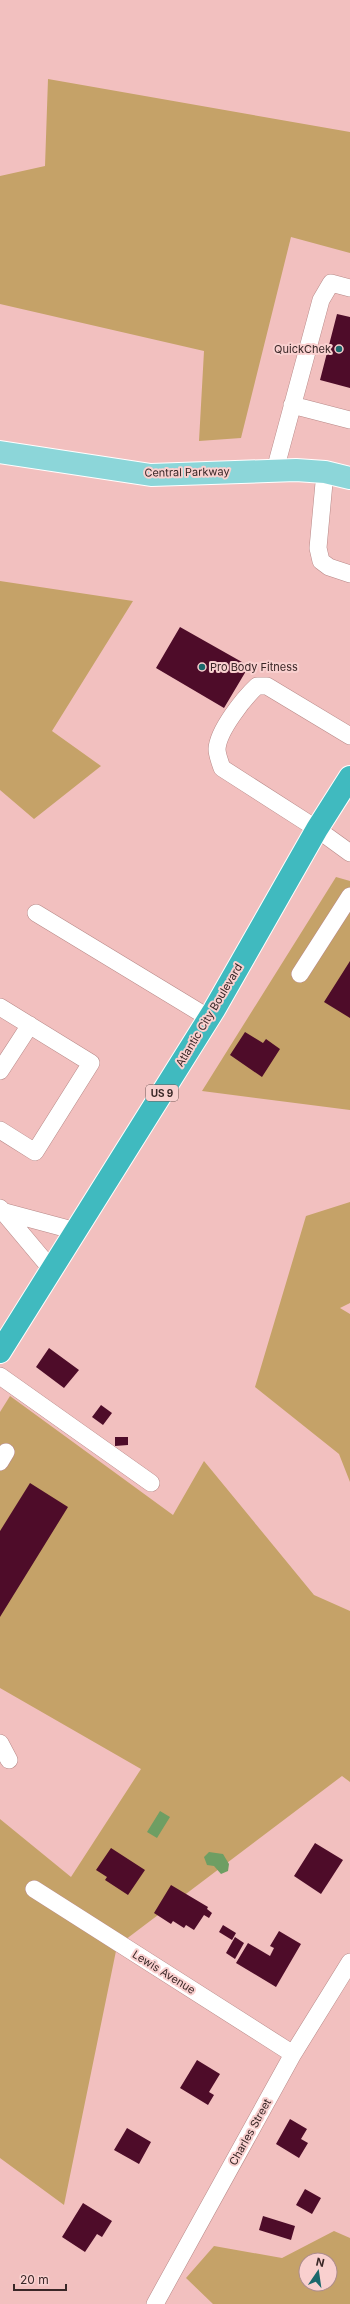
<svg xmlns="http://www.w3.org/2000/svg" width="350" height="2304" viewBox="0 0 350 2304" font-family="Inter,sans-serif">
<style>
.green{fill:#c5a268;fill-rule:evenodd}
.water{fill:#6e9e63}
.building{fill:#4e0c29}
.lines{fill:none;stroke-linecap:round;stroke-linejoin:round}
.minor-casing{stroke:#b78887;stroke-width:18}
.major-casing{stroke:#fff;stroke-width:24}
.highway-casing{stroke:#fff;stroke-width:24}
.minor{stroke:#fff;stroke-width:17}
.major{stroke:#8cd6d9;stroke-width:22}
.highway{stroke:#40babf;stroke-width:22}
.poi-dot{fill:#1b686c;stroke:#f9d0cf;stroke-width:1.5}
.labels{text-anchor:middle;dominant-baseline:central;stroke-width:4;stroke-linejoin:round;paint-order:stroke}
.shield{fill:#f9d0cf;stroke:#735a59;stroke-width:1}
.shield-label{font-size:10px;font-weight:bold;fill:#3a2727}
.poi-label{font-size:11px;fill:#3a2727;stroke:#f9d0cf;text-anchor:end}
.street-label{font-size:11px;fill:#3a2727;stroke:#f9d0cf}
</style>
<rect width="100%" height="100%" fill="#f2c0bf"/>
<path class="green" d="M48,79l302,53v121l-59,-16 -50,201 -42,3 5,-90 -204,-47v-128l45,-10z
M0,581l133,20 -81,130 49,35 -67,53 -34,-29z
M336,877l14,4v229l-148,-19z
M350,1202v101l-10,5 10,6v168l-11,-28 -84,-67 51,-171z
M10,1396l163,119 31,-54 110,134 36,16v171l-8,-6 -225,170 -53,259 -64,-47v-339l71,58 70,-108 -141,-81v-276z
M334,2231l16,7v66h-137l-27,-26 28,-32 68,12zM306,2260h24v24h-24z"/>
<path class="water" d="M160,1811l10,6 -13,21 -10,-6z
M209,1852l14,2 6,10 -1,7 -7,3 -7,-8 -7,-1 -3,-8z"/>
<path class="building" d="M337,314l13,3v71l-30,-8z
M180,627l69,39 -25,42 -68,-40z
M350,961v57l-26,-16z
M245,1032l18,11 3,-4 14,10 -18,28 -32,-22z
M49,1348l30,22 -15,18 -28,-21z
M101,1405l11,8 -9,12 -11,-8z
M115,1437h13v8l-13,1z
M30,1483l38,24 -68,110v-86z
M315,1843l28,17 -22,34 -27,-18z
M111,1848l34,22 -17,25 -23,-15 2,-3 -11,-7z
M171,1885l37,22 -1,2 5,4 -3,5 -5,-3 -10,15 -8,-5 -2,3 -11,-7 -2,3 -17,-11z
M223,1925l13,8 -4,7 -13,-8z
M279,1931l22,13 -25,43 -40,-24 12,-20 22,13 4,-8 -4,-2z
M235,1937l9,6 -9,16 -9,-6z
M197,2060l23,14 -11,18 5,3 -6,10 -28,-17z
M290,2119l17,10 -6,10 7,4 -9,15 -23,-14z
M127,2128l24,14 -12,22 -25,-14z
M305,2189l16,9 -9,16 -16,-9z
M83,2203l29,18 -10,16 -5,-3 -12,18 -23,-15z
M263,2216l32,10 -4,14 -32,-10z"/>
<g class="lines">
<g class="minor-casing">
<path id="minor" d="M292,405l58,15
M275,470l46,-170 10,-17 19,5
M325,472l-7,76 3,13 8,6 21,7
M350,736l-83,-50h-10c-14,13 -39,45 -40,63 0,6 3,13 5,19l95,61 33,24
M36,913l173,105
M300,974l50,-78
M0,1007l91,56 -56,89 -35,-22
M0,1071l30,-46
M0,1208l52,62
M5,1212l71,19
M0,1376l151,107
M0,1462l6,-10
M0,1743l9,17
M34,1889l259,165
M155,2304l138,-250 57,-92"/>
</g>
<g class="major-casing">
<path id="major" d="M0,452l151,23 145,-5 29,2 25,6"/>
</g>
<g class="highway-casing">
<path id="highway" d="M0,1352l214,-342 103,-181 33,-52"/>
</g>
<use href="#minor" class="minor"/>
<use href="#major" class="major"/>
<use href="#highway" class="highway"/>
</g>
<g class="poi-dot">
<circle cx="339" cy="349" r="4"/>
<circle cx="202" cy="667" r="4"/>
</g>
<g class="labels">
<rect class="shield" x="146" y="1085" width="32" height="16" rx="3"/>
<g class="shield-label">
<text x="162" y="1093">US 9</text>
</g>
<g class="poi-label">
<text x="331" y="349">QuickChek</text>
<text x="210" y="667" text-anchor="start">Pro Body Fitness</text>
</g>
<g class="street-label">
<text transform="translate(187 472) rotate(-1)">Central Parkway</text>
<text transform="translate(209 1015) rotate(-59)">Atlantic City Boulevard</text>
<text transform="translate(164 1972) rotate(32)">Lewis Avenue</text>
<text transform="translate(250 2132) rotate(-61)">Charles Street</text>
</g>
</g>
<g transform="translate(318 2272) rotate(13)"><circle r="19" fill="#f9d0cf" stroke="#ad8c8c"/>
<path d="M0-3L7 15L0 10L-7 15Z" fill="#1b686c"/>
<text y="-6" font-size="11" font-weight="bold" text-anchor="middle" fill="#3a2727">N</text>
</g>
<path d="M14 2284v6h52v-6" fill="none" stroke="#3a2727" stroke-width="2"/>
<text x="20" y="2284" font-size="12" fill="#3a2727" stroke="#f9d0cf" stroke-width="3" paint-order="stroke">20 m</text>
</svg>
